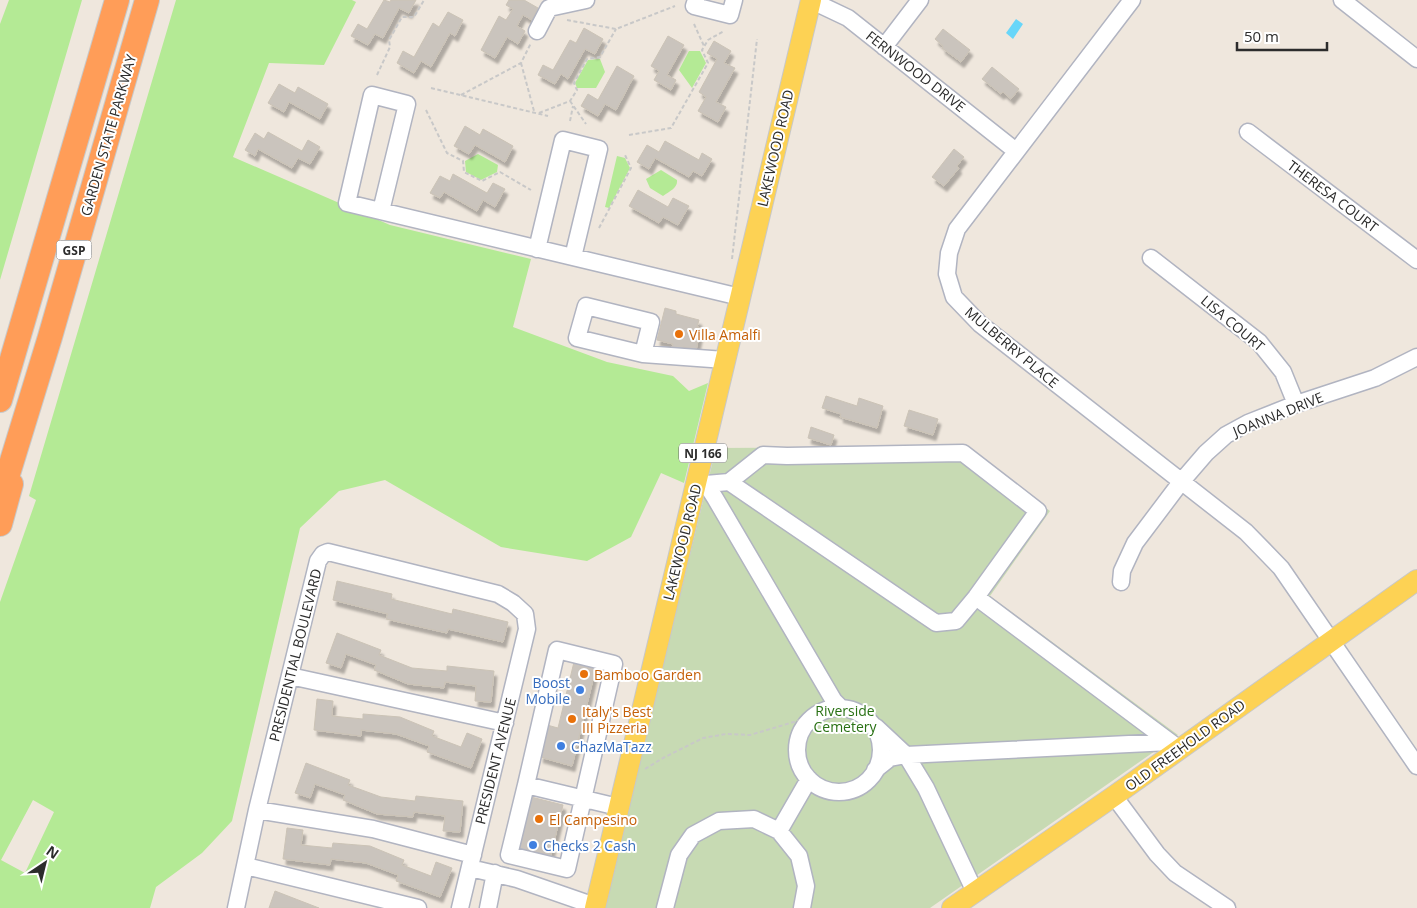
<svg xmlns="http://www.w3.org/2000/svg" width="1417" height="908" viewBox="0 0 1417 908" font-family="'Open Sans',sans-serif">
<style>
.green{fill:#b4ea95;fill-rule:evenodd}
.cemetery{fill:#c7dab3}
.water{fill:#68d6f9}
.building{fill:#cac4bd;stroke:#cbc3b6;filter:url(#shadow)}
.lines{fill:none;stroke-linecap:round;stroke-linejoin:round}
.minor-casing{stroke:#b1b4c1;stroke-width:19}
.major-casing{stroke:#c8c8c8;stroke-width:22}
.highway-casing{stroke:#c8c8c8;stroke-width:26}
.path{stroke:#c8c8c8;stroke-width:2;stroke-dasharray:4 2.5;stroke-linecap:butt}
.minor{stroke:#fff;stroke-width:16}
.major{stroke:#fdd254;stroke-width:20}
.highway{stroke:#ff9d58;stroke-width:24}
.food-dot{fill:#e8710a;stroke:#fff;stroke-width:2}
.shop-dot{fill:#3f7fe0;stroke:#fff;stroke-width:2}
.labels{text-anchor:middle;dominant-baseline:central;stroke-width:4;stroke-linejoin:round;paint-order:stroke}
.shield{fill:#fff;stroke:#6b6b6b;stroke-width:1}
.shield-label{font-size:12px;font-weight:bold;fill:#2c2c2c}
.street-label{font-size:14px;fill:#2c2c2c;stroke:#fff}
.food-label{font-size:14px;fill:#c56008;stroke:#fff;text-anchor:start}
.shop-label{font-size:14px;fill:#366cbe;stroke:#fff;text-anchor:start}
.park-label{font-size:14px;fill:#297114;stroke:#fff}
</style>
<defs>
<filter id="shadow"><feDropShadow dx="3" dy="5.5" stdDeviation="1" flood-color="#0004"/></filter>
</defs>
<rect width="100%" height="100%" fill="#efe7dd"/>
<path class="green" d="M9,0h73l-82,280v-256z
M176,0h176l4,2 -32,63 -55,-2 -36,94 157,68 141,34 -18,68 94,35 66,14 16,15 19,-8 -24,100 -23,-10 -30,64 -44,24 -86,-14 -116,-67 -46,11 -39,37 -68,293 -30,32 -46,34 -6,21h-150v-306l36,-102 -7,-4zM33,800l21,12 -29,61 -24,-13z
M689,51h11l6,12 -14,25 -13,-18z
M600,59l5,13 -9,16h-19l-2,-5 13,-23z
M478,154l20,11 -1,7 -16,8 -15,-8 -1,-11z
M617,156l8,2 5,10 -21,40 -4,-1z
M661,170l16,10c1,8 -7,11 -14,16l-13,-8 -4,-9z"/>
<path class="cemetery" d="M963,447l87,64 -60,85 188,139 -248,173h-326l112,-460z"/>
<path class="water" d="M1016,19l7,5 -10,15 -7,-6z"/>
<path class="building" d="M384,0l6,2 1,-2h25l-7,13 -10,-5 -16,30 -8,-4 -7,11 -17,-9 7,-12 9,5z
M509,0h15l14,8 -6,12 -9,-5 -6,11 8,5 -7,13 -11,-7 -12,21 -14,-8 18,-34 7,4 7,-11 -7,-4z
M448,12l15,8 -8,16 -5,-3 -19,34 -10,-6 -7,12 -17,-10 6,-12 11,6 19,-34 6,4z
M584,28l19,11 -8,15 -10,-5 -17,30 -7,-5 -6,10 -17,-9 5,-10 10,5 17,-30 6,3z
M943,29l27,21 -9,12 -19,-14 1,-2 -8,-7z
M668,36l16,9 -17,30 9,5 -5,10 -17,-10 5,-9 -8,-5z
M714,41l17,10 -7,12 11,5 -19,34 10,5 -8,15 -20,-11 8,-14 -7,-5 18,-33 -10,-6z
M617,66l17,10 -18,34 -11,-6 -7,12 -17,-10 7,-12 10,6z
M992,67l27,22 -8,10 -8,-7 -2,2 -19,-15z
M279,84l16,9 3,-6 30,17 -8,15 -31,-17 -5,10 -16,-9z
M465,126l15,9 3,-6 30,17 -8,16 -30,-17 -6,9 -15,-8z
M268,132l34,19 6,-11 12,7 -10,17 -12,-6 -6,10 -34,-19 -3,7 -10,-6 10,-17 9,6z
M665,141l34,19 3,-7 10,6 -10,17 -9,-5 -4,6 -34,-19 -6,11 -12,-7 10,-17 12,7z
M954,149l10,8 -7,9 2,2 -15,18 -12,-9z
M453,174l34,19 6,-10 12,6 -10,18 -12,-7 -6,11 -33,-19 -4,6 -10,-5 10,-17 10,5z
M638,190l30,17 5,-9 16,8 -11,19 -15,-8 -4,6 -30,-17z
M665,308l11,3v3l23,6 -2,7 4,1 -5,22 -13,-3 -1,4 -10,-3 1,-4 -16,-4z
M826,396l31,10 2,-8 24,8 -6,22 -37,-11 1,-3 -19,-6z
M909,410l29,9 -5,16 -29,-9z
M811,427l23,8 -3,10 -23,-7z
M337,581l55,13 -1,5 61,15 1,-5 55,13 -5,20 -55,-13 -1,4 -61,-14 2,-5 -55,-14z
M337,633l44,17 -2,5 33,13 35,3v-5l47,5 -3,31 -16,-1 1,-15 -31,-4 -1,6 -36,-4 -34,-14 2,-5 -30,-11 -5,14 -15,-5z
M574,662l22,5 -24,99 -32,-9 7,-32 11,3z
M317,699l16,2 -1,15 31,3v-5l37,3 34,14 -2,5 29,11 6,-14 15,6 -11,29 -44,-16 2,-6 -33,-12 -35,-4v6l-47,-6z
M306,763l44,17 -2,5 33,12 34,4 1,-5 47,5 -3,31 -17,-1 2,-15 -31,-4 -1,5 -36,-3 -34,-14 2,-5 -30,-11 -5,14 -15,-5z
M531,797l32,8 -13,53 -31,-7z
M287,828l16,2 -2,15 31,3 1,-5 37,3 34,14 -2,5 29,11 5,-14 16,6 -12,29 -44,-16 2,-6 -32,-12 -35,-4 -1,6 -47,-6z
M275,891l44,17h-50z"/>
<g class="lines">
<g class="minor-casing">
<path id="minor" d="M696,0l-2,6 36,9 4,-15
M810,0l38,18 168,133
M1132,0l-175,229 -8,24 -2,21 7,23 26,27 266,208 35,36 136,198
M1342,0l75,59
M537,31l12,-23 37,-8
M884,47l36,-47
M1248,132l169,128
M381,211l26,-107 -35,-9 -25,108c131,31 262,63 393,94
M537,249l26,-109 36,9 -26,108
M1151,258l108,84 24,30 13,32
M643,354l8,-32 -65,-16 -9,32 66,16 82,6
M699,480l7,4 9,14 119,203 7,7
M706,484l23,-2 34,-27 24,1 176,-3 75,58 -62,86 -20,24 -20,2 -207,-141
M1121,582l1,-11 13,-28 46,-61 25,-29 20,-18 22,-12 48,-19 79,-26 42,-21
M976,597l198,148
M290,676l215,47
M797 750a42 42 0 1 1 84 0a42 42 0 1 1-84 0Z
M876,727l30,28 20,33 49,104
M875,770l15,-12 16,-3 264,-13
M526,785l31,-135 57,14 -47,205 -58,-14 17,-70 92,22
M1114,796l43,58 18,19 52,35
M257,810l116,19 100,26
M779,831l30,-52
M246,866l172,42
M470,868l47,11 78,27
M236,908l21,-98 61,-249 5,-7 5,-2 170,42 15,9 12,11 2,15 -67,279
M488,908l7,-35
M665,908l14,-53 14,-20 26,-14 35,-2 25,12 20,25 7,30 -4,22"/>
</g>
<g class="major-casing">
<path id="major" d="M595,908l216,-908
M952,908l162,-112 303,-216"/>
</g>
<g class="highway-casing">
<path id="highway" d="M0,400l117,-400
M0,500l50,-163 97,-337
M0,524l11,-40"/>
</g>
<path class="path" d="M567,20l49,9 59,-23
M694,24l10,22
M521,63l13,48
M377,75l13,-28 -1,-7 13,-23h12l10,-17
M431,88l117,28
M461,95l60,-32 10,-20
M570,101l16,23
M426,110l21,43 16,8 1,11 18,9 18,-9 31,18
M539,113l31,-12 7,-11 -3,-7 13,-24 13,-2 16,-28
M570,121l3,-15
M629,135l42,-7 37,-65 -6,-13 6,-10 16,-9
M599,228l32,-60 -6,-13
M732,259l25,-220
M645,769l18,-11 40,-20 23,-4 24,1 64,-19"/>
<use href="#minor" class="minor"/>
<use href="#major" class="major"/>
<use href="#highway" class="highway"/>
</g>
<g class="food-dot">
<circle cx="679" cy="334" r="5"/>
<circle cx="584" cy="674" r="5"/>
<circle cx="572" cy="719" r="5"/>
<circle cx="539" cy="819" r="5"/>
</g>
<g class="shop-dot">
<circle cx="580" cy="690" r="5"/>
<circle cx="561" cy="746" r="5"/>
<circle cx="533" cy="845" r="5"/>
</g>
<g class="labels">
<g class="shield">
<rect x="56.5" y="240.5" width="35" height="19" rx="4"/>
<rect x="679" y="443.5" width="48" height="19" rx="4"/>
</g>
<g class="shield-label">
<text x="74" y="250">GSP</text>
<text x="703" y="453">NJ 166</text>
</g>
<g class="street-label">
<text transform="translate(916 71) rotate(38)">FERNWOOD DRIVE</text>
<text transform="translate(108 135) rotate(-74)">GARDEN STATE PARKWAY</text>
<text transform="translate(775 148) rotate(-77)">LAKEWOOD ROAD</text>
<text transform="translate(1333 196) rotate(37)">THERESA COURT</text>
<text transform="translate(1233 323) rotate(40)">LISA COURT</text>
<text transform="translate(1012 347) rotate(40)">MULBERRY PLACE</text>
<text transform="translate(1278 414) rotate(-22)">JOANNA DRIVE</text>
<text transform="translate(682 542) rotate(-76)">LAKEWOOD ROAD</text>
<text transform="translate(295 655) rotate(-76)">PRESIDENTIAL BOULEVARD</text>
<text transform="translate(1185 745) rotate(-36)">OLD FREEHOLD ROAD</text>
<text transform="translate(495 761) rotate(-76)">PRESIDENT AVENUE</text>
</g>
<g class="food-label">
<text x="689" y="334">Villa Amalfi</text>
<text x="594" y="674">Bamboo Garden</text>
<text x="582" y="711">Italy's Best<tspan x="582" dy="16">III Pizzeria</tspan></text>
<text x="549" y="819">El Campesino</text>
</g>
<g class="shop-label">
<text x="570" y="682" text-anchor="end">Boost<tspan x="570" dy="16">Mobile</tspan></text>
<text x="571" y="746">ChazMaTazz</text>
<text x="543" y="845">Checks 2 Cash</text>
</g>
<g class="park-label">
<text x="845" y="710">Riverside<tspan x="845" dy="16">Cemetery</tspan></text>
</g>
</g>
<g transform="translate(45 863) rotate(35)" stroke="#ffffff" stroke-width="4" paint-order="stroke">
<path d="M0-4L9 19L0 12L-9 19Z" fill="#2c2c2c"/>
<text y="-8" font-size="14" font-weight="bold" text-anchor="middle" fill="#2c2c2c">N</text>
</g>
<path d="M1237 42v8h90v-8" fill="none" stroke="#2c2c2c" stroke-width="2.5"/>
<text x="1244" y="42" font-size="15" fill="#2c2c2c" stroke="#ffffff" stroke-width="4" paint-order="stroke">50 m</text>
</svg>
